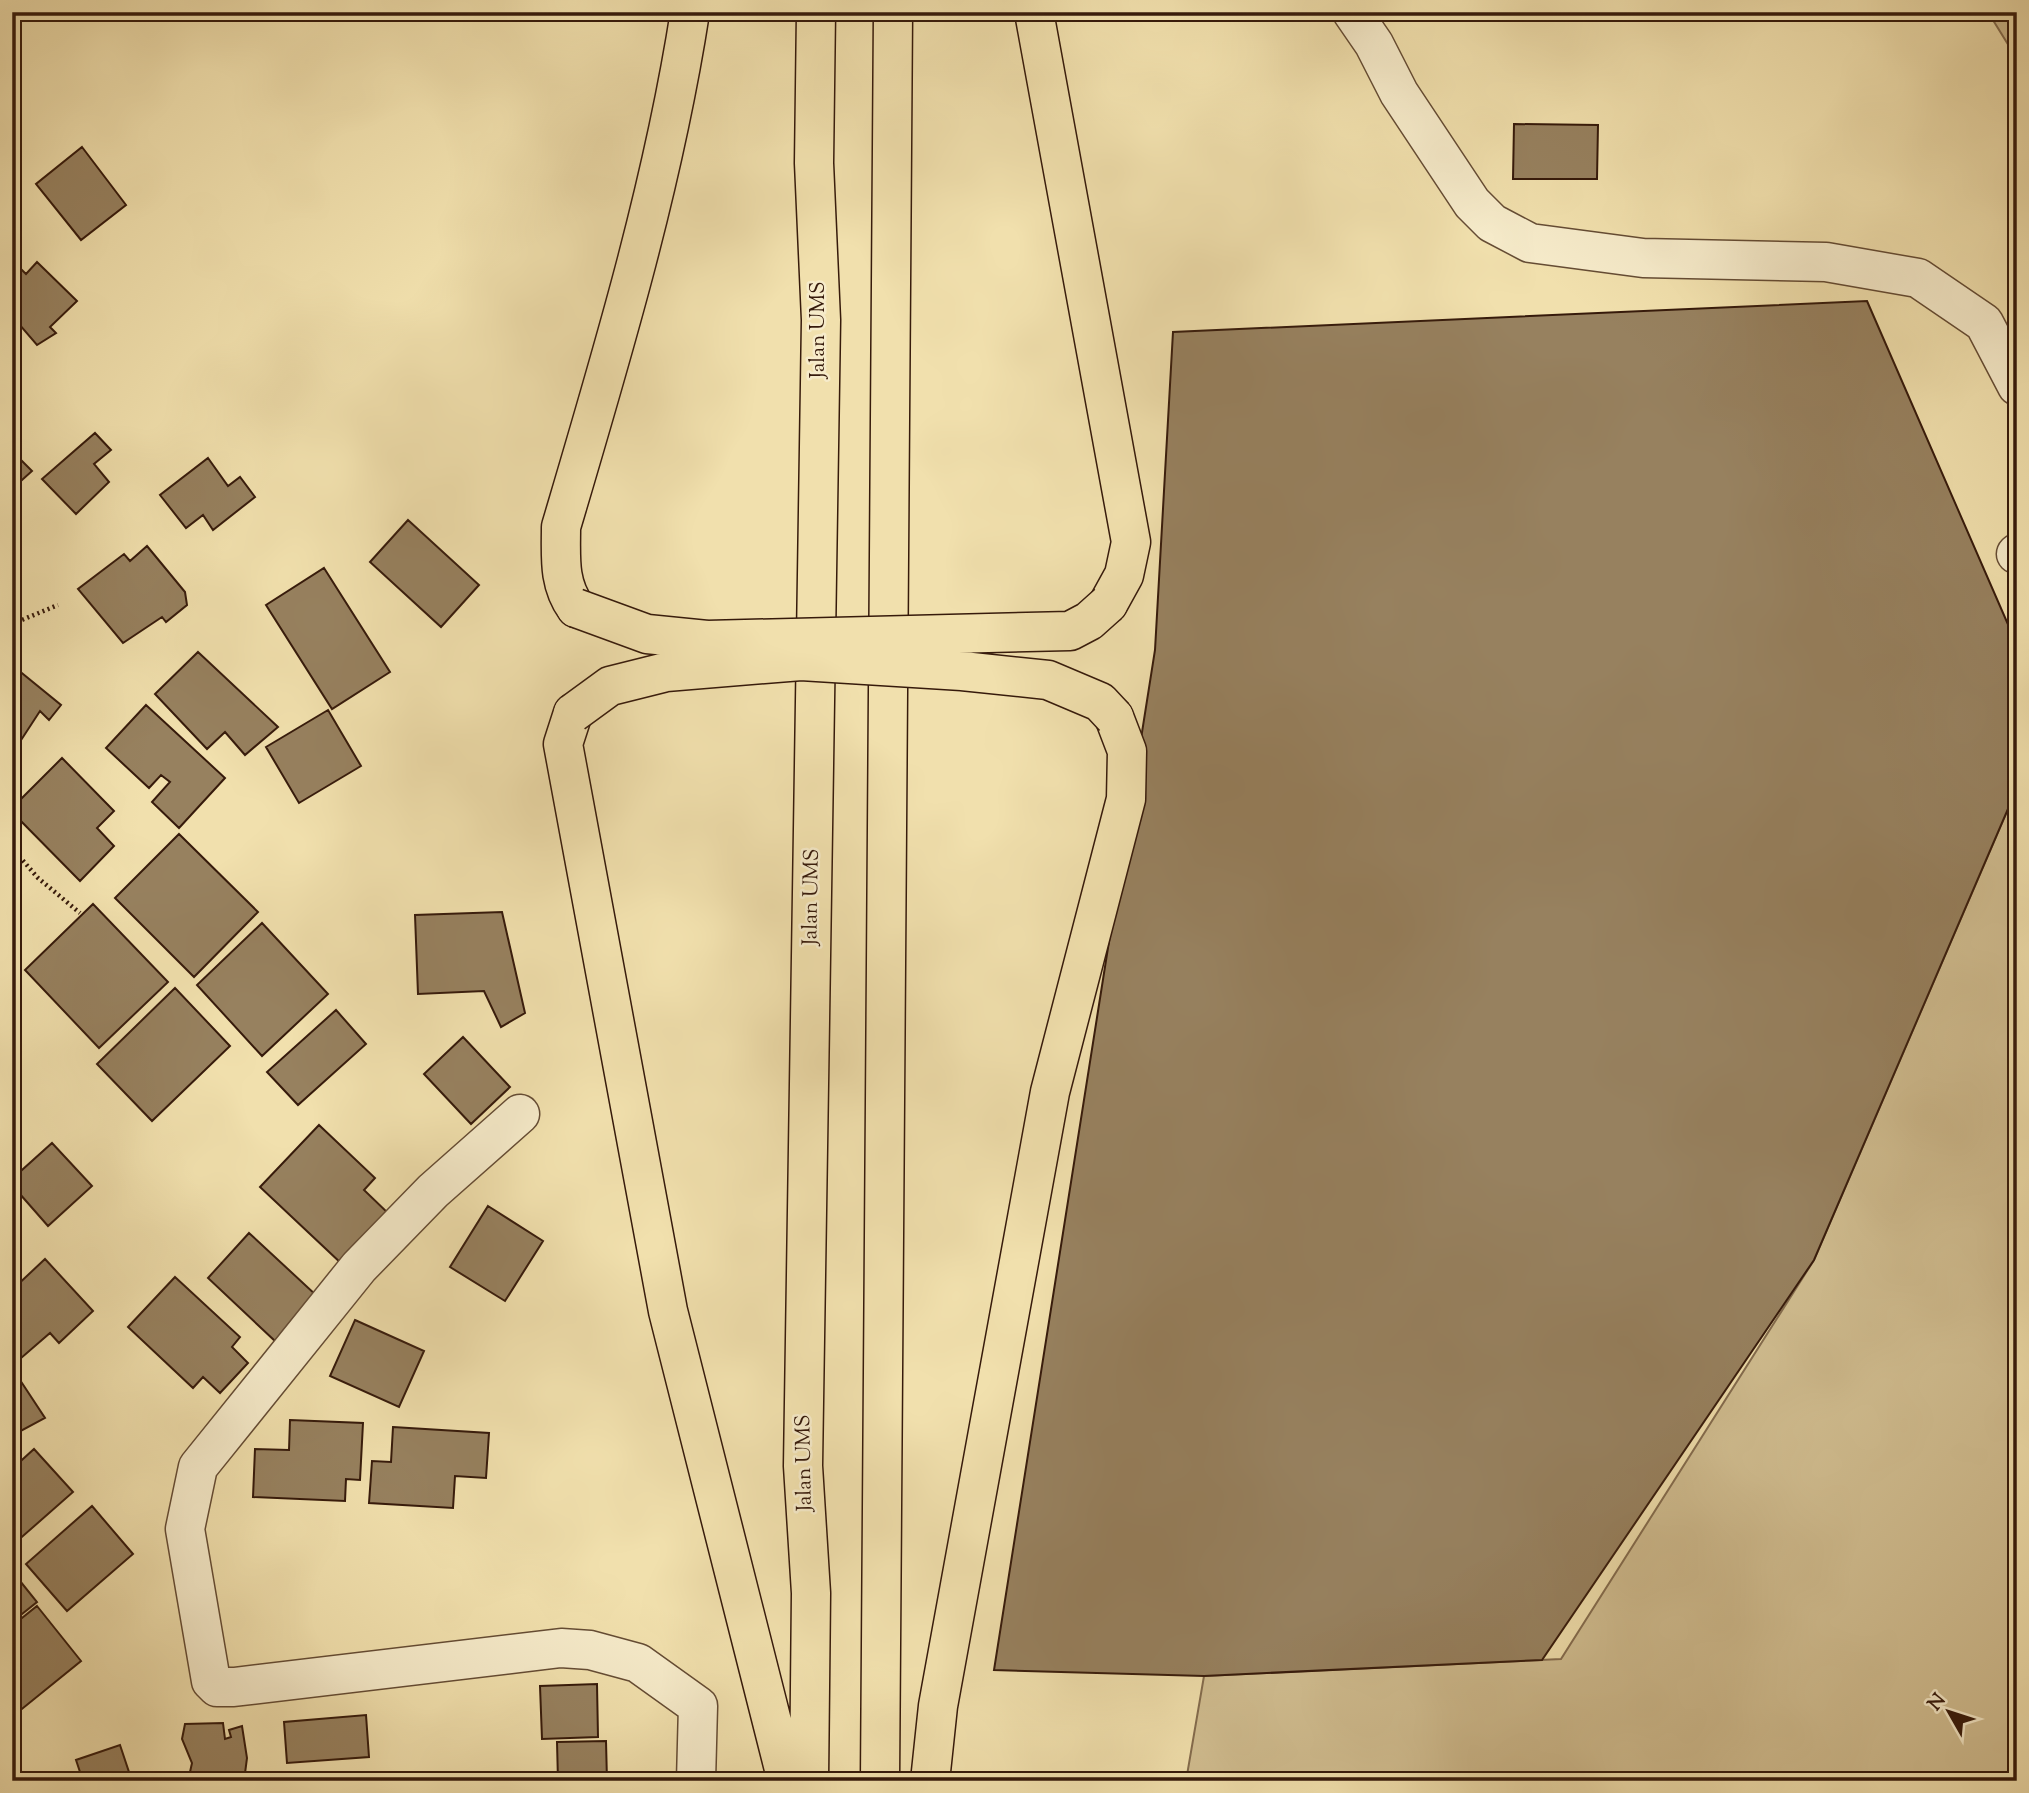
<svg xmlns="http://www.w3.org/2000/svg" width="2029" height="1793" viewBox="0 0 2029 1793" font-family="'Sorts Mill Goudy',serif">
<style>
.green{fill:#d1be91;stroke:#846c4e;stroke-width:2}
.building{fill:#97815f;stroke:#361a0b;stroke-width:2}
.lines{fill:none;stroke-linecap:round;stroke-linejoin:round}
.minor-casing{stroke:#654c34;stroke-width:41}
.trunk-casing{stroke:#361a0b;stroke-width:41}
.path{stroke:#361a0b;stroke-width:4.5;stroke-dasharray:2 3.5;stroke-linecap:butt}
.minor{stroke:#f6ebca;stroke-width:38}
.trunk{stroke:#f1e0ad;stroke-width:38}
.trunk-bridge-casing{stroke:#361a0b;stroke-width:41;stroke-linecap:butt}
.trunk-bridge{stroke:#f1e0ad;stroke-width:38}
.labels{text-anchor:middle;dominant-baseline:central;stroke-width:5;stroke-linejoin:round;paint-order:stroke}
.street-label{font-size:21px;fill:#361a0b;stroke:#f6ebca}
</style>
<rect width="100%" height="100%" fill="#f1e0ad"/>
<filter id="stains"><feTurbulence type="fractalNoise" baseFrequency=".00286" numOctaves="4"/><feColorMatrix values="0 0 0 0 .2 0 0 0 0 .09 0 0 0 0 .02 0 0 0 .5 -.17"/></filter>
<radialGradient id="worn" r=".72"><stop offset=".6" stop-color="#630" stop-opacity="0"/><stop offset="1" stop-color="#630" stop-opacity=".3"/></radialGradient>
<path class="green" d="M1988,12h29v47z
M2017,788v993h-831l18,-105 357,-17 253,-399z"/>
<path class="building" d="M1514,124l84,1 -1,54h-84z
M82,147l44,58 -45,35 -45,-56z
M37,262l40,39 -27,26 6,6 -19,12 -25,-29v-43l7,-6 7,7z
M1867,301l150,344v143l-203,472 -272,400 -338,16 -210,-6 161,-1020 18,-318z
M95,433l16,17 -17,14 15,18 -33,32 -34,-35z
M12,451l20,20 -20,18z
M208,458l20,28 12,-9 15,20 -42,33 -10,-15 -17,13 -26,-33z
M408,520l71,65 -38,42 -71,-65z
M147,546l38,46 2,13 -21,17 -4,-5 -39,26 -45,-54 46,-35 6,7z
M324,568l66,104 -58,37 -66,-104z
M198,652l80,75 -33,28 -20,-23 -18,17 -52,-55z
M12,665l49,40 -12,15 -9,-9 -28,43z
M146,705l79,73 -46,50 -27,-26 18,-20 -9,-7 -12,13 -43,-40z
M328,710l33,56 -62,37 -33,-56z
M62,758l52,53 -17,17 17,18 -34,35 -68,-69v-4z
M179,834l79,78 -64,65 -79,-79z
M93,904l75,78 -69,66 -74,-78z
M502,912l23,101 -24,14 -17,-36 -66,3 -3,-79z
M262,923l66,71 -66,62 -65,-71z
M175,988l55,58 -78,75 -55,-57z
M336,1010l30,34 -68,61 -31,-33z
M463,1037l47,50 -39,37 -47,-50z
M319,1125l56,53 -11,12 26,25 -47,50 -83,-78z
M52,1143l40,43 -44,40 -36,-41v-6z
M488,1206l55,35 -38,60 -55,-34z
M249,1233l68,63 -42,45 -67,-63z
M45,1259l48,52 -34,32 -9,-10 -30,26 -8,-8v-61z
M175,1277l65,60 -8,10 16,16 -28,30 -17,-16 -10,11 -65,-61z
M355,1320l69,31 -25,56 -69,-31z
M22,1383l23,35 -28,15 -5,-6v-35z
M290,1420l73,3 -3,57 -14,-1 -1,22 -92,-4 2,-48 34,1z
M393,1427l96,6 -3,45 -31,-2 -2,32 -84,-5 3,-42 19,1z
M34,1449l39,43 -58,51 -3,-3v-71z
M92,1506l41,48 -66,57 -41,-47z
M12,1571l25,31 -25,20z
M37,1606l44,55 -69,56v-91z
M597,1684l1,53 -56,2 -2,-53z
M366,1715l3,42 -82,6 -3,-41z
M223,1723l2,16 6,-2 -2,-7 13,-4 5,32 -3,23h-56l4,-18 -10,-24 3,-15z
M606,1741l1,40h-49l-1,-39z
M120,1745l12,36h-49l-7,-21z"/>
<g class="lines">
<g class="minor-casing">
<path id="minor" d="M1352,12l22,32 25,49 73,110 20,20 38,20 113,15 183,4 92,16 66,45 33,63
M2016,554l1,-1
M520,1114l-87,77 -74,76 -161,200 -13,62 26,152 6,6h17l327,-39 29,2 48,13 60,43 -2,75"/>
</g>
<g class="trunk-casing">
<path id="trunk" d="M1034,12l97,530 -7,33 -16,29
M576,608c-18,-25 -15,-51 -15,-81 50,-169 102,-341 129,-515
M573,713l-10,31 105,567 119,470
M809,1781l2,-188 -8,-127 18,-1146 -7,-157 2,-151
M880,1781l13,-1769
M930,1781l8,-75 112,-614 76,-293 1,-48 -13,-34"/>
</g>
<path class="path" d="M12,624l46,-19
M12,848l26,30 42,35"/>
<use href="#minor" class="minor"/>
<use href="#trunk" class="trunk"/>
<g class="trunk-bridge-casing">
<path id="trunk-bridge" d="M576,608l71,26 60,6 363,-9 19,-10 19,-17
M573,713l37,-27 56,-14 135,-11 161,10 86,9 52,22 14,15"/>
</g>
<use href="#trunk-bridge" class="trunk-bridge"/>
</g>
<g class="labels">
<g class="street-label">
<text transform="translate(819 330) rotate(-90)">Jalan UMS</text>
<text transform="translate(812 897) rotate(-89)">Jalan UMS</text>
<text transform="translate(805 1463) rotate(-91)">Jalan UMS</text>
</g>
</g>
<rect width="2029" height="1793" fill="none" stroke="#f1e0ad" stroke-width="42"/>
<rect x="14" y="14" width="2001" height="1765" fill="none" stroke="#361a0b" stroke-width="3.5"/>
<rect x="21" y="21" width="1987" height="1751" fill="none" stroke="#361a0b" stroke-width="2"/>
<g transform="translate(1949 1712) rotate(309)" stroke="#f6ebca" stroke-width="5" paint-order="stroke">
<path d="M0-5L12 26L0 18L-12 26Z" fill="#361a0b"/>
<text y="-10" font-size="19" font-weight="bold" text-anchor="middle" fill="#361a0b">N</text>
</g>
<rect width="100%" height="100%" filter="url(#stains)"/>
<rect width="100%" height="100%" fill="url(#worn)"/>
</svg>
